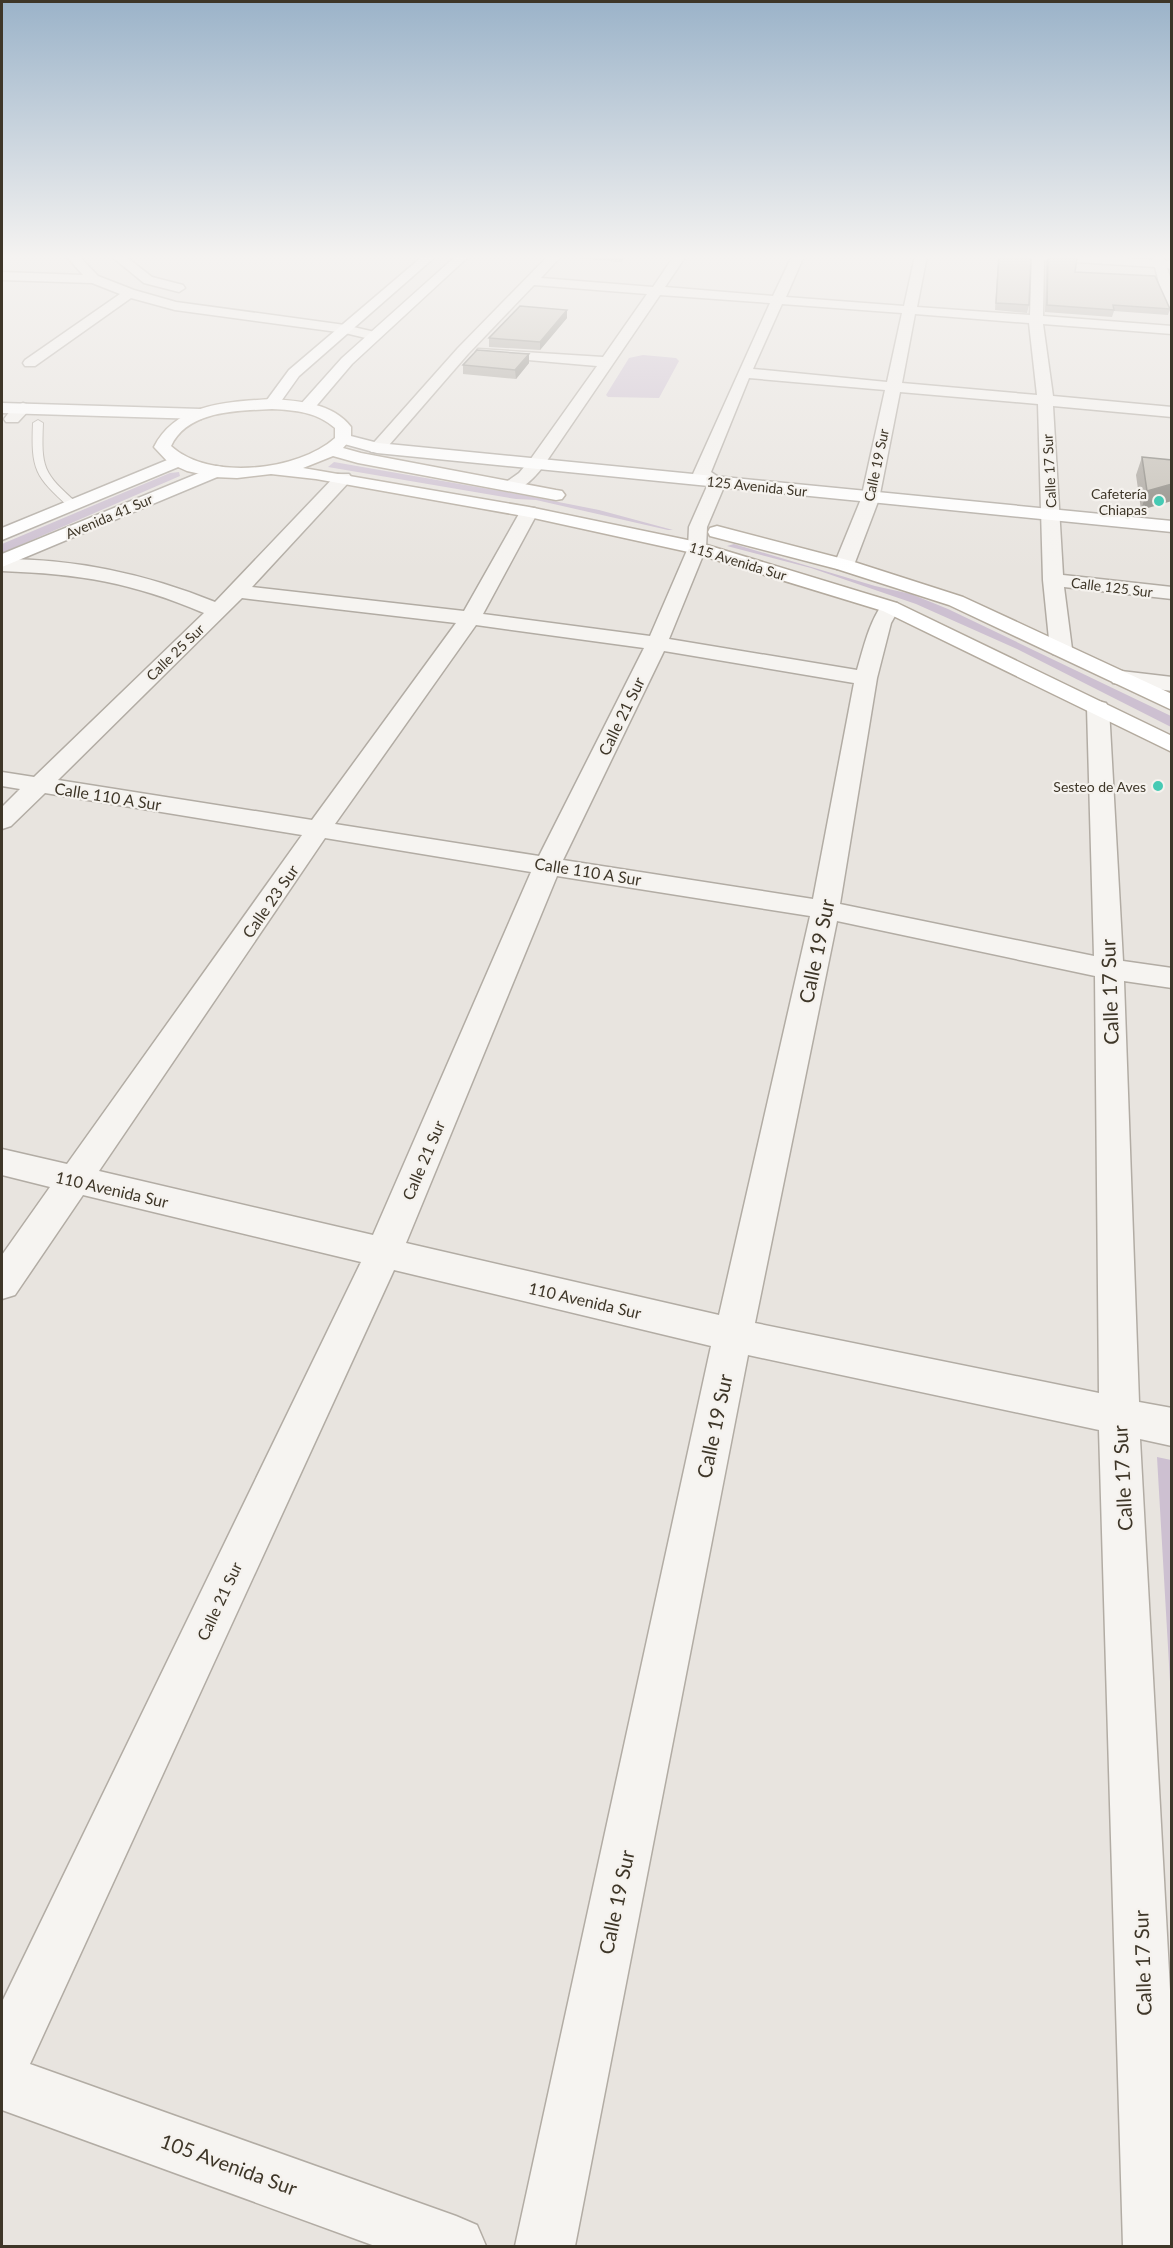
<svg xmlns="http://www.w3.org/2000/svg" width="1173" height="2248" viewBox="0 0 1173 2248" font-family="Lato,sans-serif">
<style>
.green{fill:#cdc0d1}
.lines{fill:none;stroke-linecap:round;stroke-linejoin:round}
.lane-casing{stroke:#b2aca4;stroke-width:2}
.street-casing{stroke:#b2aca4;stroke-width:3}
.secondary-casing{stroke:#b2aca4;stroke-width:3}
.primary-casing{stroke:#b3aa9e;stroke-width:3}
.lane{fill:#f6f4f1;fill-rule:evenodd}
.street{fill:#f6f4f1;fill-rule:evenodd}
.secondary{fill:#fff;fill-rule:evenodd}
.primary{fill:#fff;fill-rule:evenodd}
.wall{fill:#a9a49d}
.shaded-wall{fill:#89867f}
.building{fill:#c4bfb6;stroke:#89867f;stroke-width:1.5}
.poi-dot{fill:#46cab4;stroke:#f5f2ee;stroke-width:2}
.labels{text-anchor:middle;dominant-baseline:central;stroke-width:4.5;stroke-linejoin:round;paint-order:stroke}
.far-street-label{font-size:14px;fill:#3e3628;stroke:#f5f2ee}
.far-poi-label{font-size:14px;fill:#3e3628;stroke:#f5f2ee;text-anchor:end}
.street-label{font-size:16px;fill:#3e3628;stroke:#f5f2ee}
.near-street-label{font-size:20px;fill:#3e3628;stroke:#f5f2ee}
</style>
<rect width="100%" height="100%" fill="#e8e4df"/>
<path class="green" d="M643,355l33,3 3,3 -20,37 -51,-1 -2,-2 23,-37z
M334,462l194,34 71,14 74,20h-5l-132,-30 -20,-1 -188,-32z
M179,472l1,4 -178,77v-9l168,-71z
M734,544l141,42 36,8 37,15 223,107v11l-154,-78 -101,-45 -105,-36 -84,-22z
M1157,1457l14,3v239z"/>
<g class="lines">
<g class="lane-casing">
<path id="lane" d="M38,420l5,3c-2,45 0,50 34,80v4h-8c-34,-31 -38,-37 -36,-84z"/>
</g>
<g class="street-casing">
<path id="street" d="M66,256h13l19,20 36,14 42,12 169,23 34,8 2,3 -7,4 -29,-7 -170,-23 -44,-12 -96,68h-10l-2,-3 2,-3 95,-66 -28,-11 -90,-3v-8l81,3z
M111,256h14l27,21 31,8 2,3 -6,4 -35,-9z
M548,256h13l-20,22 112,9 21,-31h12l-21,31 108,9 19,-40h12l-18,41 118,9 11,-50h12l-10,51 113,8 2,-59h63l58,4 -1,-4h12l1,5h7v8l-5,-1 5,14v29l-7,-4 -10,-40 -111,-7 -1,56 129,10v8l-129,-10 10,72 119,11v10l-119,-11 10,169 109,12v12l-108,-12 8,62 -3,5 -8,1 -8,-1 -3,-5 -7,-69 -5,-176 -138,-12 -21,107 -25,66 -3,4h-14l-3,-4 27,-66 24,-109 -136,-12 -38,94 15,10 -19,45 -1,21 -37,91 188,31c7,-24 12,-47 26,-67h14l3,4 -9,16 -14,55 -37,226 254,52 -7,-248 3,-5 8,-2 8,2 3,5 14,253 49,7v20l-48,-7 15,421 33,6v38l-32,-7 32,588v219h-49l-24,-816 -351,-75 -173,891h-60l196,-900 -317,-76 -364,794 426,152 21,9 9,21h-111l-373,-136v-108l359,-740 -278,-67 -68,100 -13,4v-44l48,-68 -48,-12v-26l65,15 235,-329 -257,-42 -34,33 -9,3v-22l18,-18 -18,-3v-14l32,5 170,-164c-73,-31 -124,-39 -202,-42v-12c74,0 144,15 213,43l122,-128h12l3,4 -3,4 -97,105 212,24 56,-99 3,-4h12l3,4 -55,102 167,22 38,-88 1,-21 19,-43 -15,-10 77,-171 -110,-8 -118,173c-9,11 -21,25 -37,21l-3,-4 17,-12 11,-13 67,-94 -114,-10 -5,-1 -2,-3 2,-3 125,8 44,-63 -113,-9 -66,69 -85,98h-12l-2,-4 89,-100zM782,304l120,9 -15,69 -134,-13zM915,314l114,9 8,72 -135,-12zM242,598l214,25 -144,197 -254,-40zM476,625l168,23 -105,208 -204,-32zM664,651l190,32 -41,216 -250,-39zM325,838l206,34 -158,363 -274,-64zM557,876l253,40 -91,399 -313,-72zM837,921l258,55 4,417 -344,-70z
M23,403l6,2 2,3 -13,14h-12l-2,-3c5,-7 11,-14 19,-16z
M1121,671l51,6v14l-59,-8 -3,-5 3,-5z"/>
</g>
<g class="secondary-casing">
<path id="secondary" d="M423,256h13l-137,120 -22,31h-10l-3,-3 25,-34z
M456,256h13l-117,108 -40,47h-12l-2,-3 2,-3 42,-47z
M2,403l199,6 8,5 -8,5 -199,-6z
M343,434l35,9 794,78v11l-795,-79 -40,-11 -2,-3 2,-3z
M177,456l8,5 -2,4 -181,75v-12z
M216,466l6,1 3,4 -3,4 -220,92v-13z"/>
</g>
<g class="primary-casing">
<path id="primary" d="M272,399c27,2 61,4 79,28v12l-8,9 18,5 195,37 6,1 3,4 -3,4 -6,1 -198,-37 -25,-7 -30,12 226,39 168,35 200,61 275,133v16l-289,-141 -190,-58 -164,-36 -213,-38 -45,-5 -34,4 -23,-1 -27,-6 -18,-8 -15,-16c22,-44 74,-45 118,-48zM272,409c23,1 45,3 63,19v10c-37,33 -126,43 -164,8 17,-36 67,-35 101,-37z
M717,526l134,35 112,36 209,97v16l-223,-105 -112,-36 -127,-33 -2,-4 2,-4z"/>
</g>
<use href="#lane" class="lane"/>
<use href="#street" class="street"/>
<use href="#secondary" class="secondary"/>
<use href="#primary" class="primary"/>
</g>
<path class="wall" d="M562,256h63l-4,6 -58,-5z
M998,256h33l-2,49 -2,8 -32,-3z
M1048,257l27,15 95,37 -2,6 -54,-4 -2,6 -67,-5 1,-50z
M567,318l-27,32 -51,-3v-9z
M529,363l-13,16 -53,-5v-9z
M1142,457l30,3 -31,50 -5,-35z"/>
<path class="shaded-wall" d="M621,256h4l-4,6z
M567,310v8l-27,32v-8z
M529,354v9l-13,16 -1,-9z
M1172,484v17l-31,9 6,-19z"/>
<path class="building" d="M999,256h32l-2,49 -33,-2z
M1048,257l29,1 -2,14 80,4 15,33 -57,-4 1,5 -67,-5z
M520,306l47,4 -27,32 -51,-4z
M477,350l52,4 -14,16 -52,-5z
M1142,457l30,3v24l-25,7z"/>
<linearGradient id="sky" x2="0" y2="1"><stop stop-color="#9bb3c9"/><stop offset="0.45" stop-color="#f5f3f1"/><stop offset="1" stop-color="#f5f3f1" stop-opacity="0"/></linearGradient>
<rect width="1173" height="571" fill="url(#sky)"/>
<g class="poi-dot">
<circle cx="1159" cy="501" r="6"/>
<circle cx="1158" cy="786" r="6"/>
</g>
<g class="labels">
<g class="far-street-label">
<text transform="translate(876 465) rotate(-78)">Calle 19 Sur</text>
<text transform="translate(1049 471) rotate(-93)">Calle 17 Sur</text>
<text transform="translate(757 486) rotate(6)">125 Avenida Sur</text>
<text transform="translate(109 516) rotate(-23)">Avenida 41 Sur</text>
<text transform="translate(738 561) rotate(17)">115 Avenida Sur</text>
<text transform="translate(1112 587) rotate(7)">Calle 125 Sur</text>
<text transform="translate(175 652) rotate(-44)">Calle 25 Sur</text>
</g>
<g class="far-poi-label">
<text x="1147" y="493">Cafetería<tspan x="1147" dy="16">Chiapas</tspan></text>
<text x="1146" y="786">Sesteo de Aves</text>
</g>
<g class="street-label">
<text transform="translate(621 716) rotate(-64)">Calle 21 Sur</text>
<text transform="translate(108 796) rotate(9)">Calle 110 A Sur</text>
<text transform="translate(588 871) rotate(9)">Calle 110 A Sur</text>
<text transform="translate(270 901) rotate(-55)">Calle 23 Sur</text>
<text transform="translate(423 1160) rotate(-67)">Calle 21 Sur</text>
<text transform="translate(112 1189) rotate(13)">110 Avenida Sur</text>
<text transform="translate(585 1300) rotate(13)">110 Avenida Sur</text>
<text transform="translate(219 1601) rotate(-65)">Calle 21 Sur</text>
</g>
<g class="near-street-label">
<text transform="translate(816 951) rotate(-78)">Calle 19 Sur</text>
<text transform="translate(1109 992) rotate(-92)">Calle 17 Sur</text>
<text transform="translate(714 1426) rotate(-78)">Calle 19 Sur</text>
<text transform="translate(1122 1478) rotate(-93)">Calle 17 Sur</text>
<text transform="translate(616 1902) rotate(-78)">Calle 19 Sur</text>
<text transform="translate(1142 1963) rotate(-92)">Calle 17 Sur</text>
<text transform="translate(229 2164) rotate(20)">105 Avenida Sur</text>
</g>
</g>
<rect width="1173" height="2248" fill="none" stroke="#3e3628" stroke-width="6"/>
</svg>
